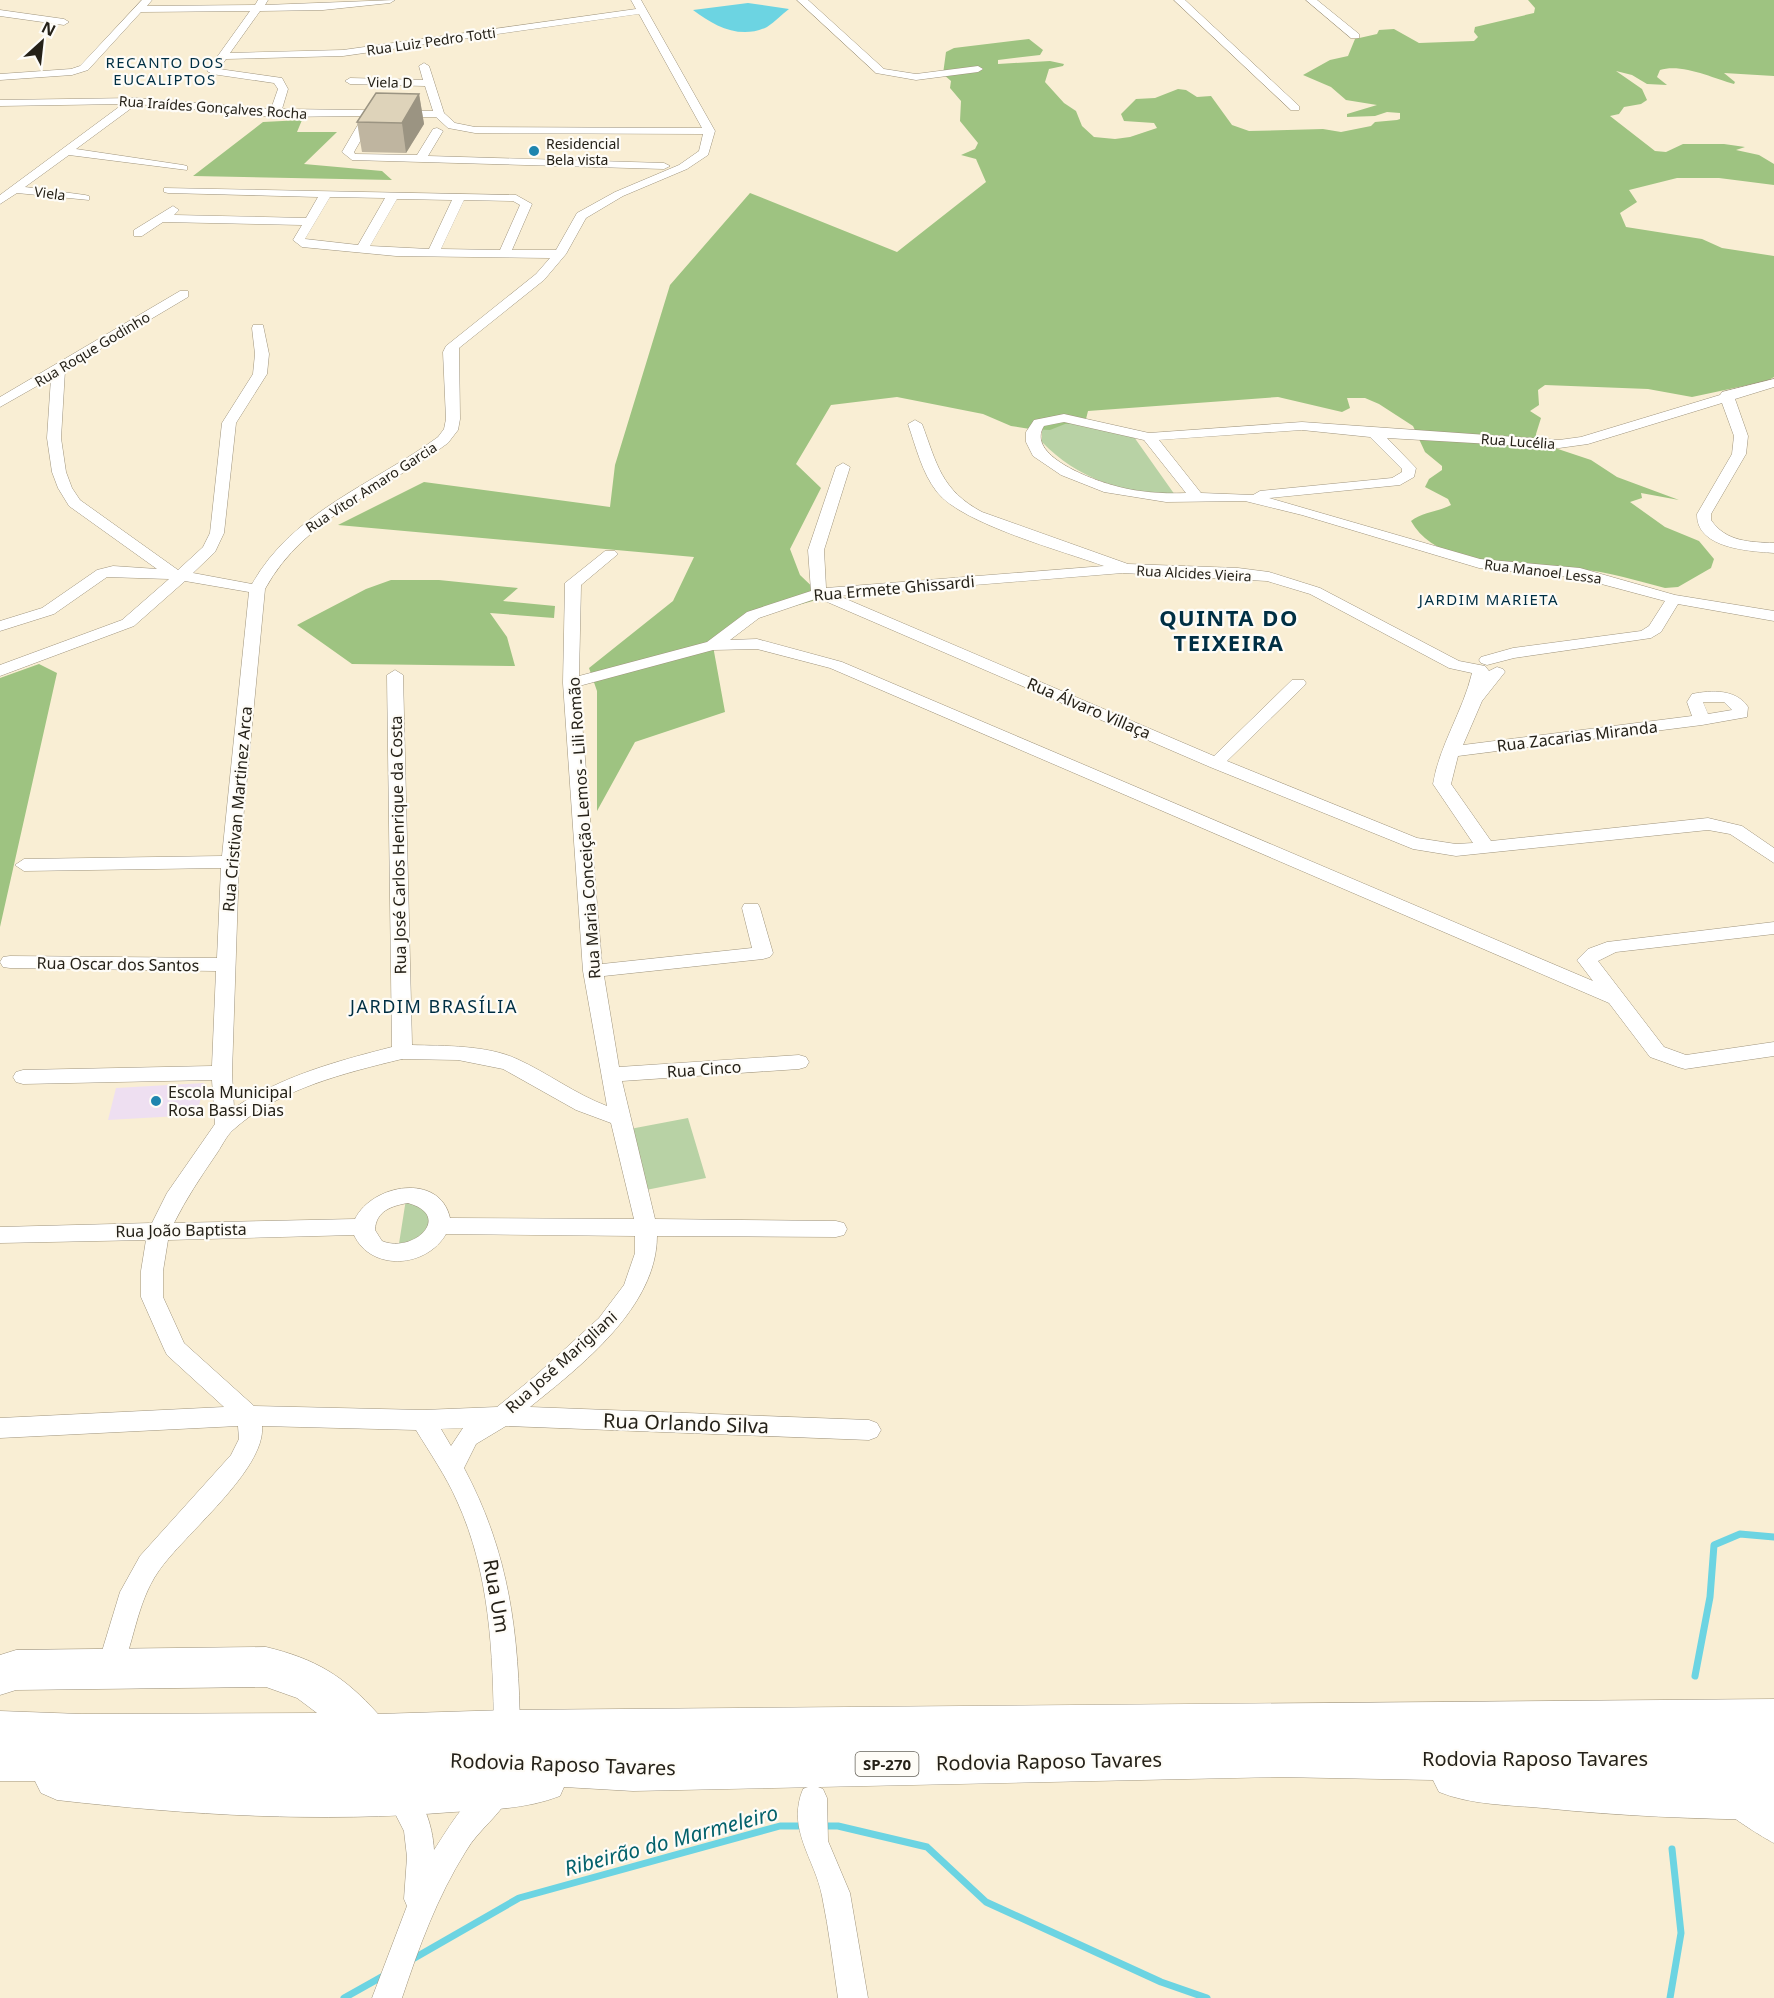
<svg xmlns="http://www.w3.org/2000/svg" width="1774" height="1998" viewBox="0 0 1774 1998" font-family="'Noto Sans',sans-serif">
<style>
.education{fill:#eedff1}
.green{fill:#b8d2a5}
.forest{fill:#9ec381}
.water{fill:#6cd4e2}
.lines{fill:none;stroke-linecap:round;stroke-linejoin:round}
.stream{stroke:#6cd4e2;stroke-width:7}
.street-casing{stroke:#9f947d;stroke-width:1}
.highway-casing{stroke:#9f947d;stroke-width:1}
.street{fill:#fff;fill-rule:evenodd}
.highway{fill:#fff;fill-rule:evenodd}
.wall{fill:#bfb5a0}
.shaded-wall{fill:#9b9482}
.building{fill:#ded3ba;stroke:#9b9482;stroke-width:1.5}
.poi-dot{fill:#1e85ae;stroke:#fefcf7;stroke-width:2}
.labels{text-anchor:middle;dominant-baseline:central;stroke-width:4.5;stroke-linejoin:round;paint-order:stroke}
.far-street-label{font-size:14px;fill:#252118;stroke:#fefcf7}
.far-poi-label{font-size:14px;fill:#252118;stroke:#fefcf7;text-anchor:start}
.far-neighbourhood-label{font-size:15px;letter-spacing:1.5px;fill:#002f43;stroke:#fefcf7}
.shield{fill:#fefcf7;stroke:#66635b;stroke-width:1.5}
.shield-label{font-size:15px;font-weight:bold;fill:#252118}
.street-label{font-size:16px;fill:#252118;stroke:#fefcf7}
.poi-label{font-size:16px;fill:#252118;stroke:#fefcf7;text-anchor:start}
.neighbourhood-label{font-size:18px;letter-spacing:1.5px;fill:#002f43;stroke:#fefcf7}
.near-street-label{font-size:20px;fill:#252118;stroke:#fefcf7}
.near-water-label{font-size:21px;font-style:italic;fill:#04626c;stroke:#fefcf7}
.district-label{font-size:22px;font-weight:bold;letter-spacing:1.5px;fill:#002f43;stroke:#fefcf7}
</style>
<rect width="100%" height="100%" fill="#f9eed4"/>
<path class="education" d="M204,1083l-7,32 -89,5 8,-32z"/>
<path class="green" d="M1065,421l69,16 41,58c-49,0 -99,-17 -133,-53v-12l9,-6z
M688,1118l18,60 -60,12 -16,-61z
M406,1199l13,1 16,29 -37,21z"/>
<path class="forest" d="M1528,0h246v76l-50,-3 11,9 -1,2c-21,-6 -53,-21 -74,-14l-3,7 10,8 -20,-1 -15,-9 -16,-4 26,18 5,11 -6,4 -17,3 -5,7 -9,2 45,35 11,1 17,-8h41l21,3 -9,3 23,5 15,9v21l-55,-7h-42l-48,12 8,12 -17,11 6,14 76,12 20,9 52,8v121l-7,4 -75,16 -44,-8 -103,-4 -7,5 1,15 -9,6 11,7 -5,16 1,8 54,18 26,17 62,23 -38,-7 1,5 -12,4 35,25 34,14 15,18 -3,9 -33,19 -13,1c-27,-7 -56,-16 -85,-19 -50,-6 -141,3 -169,-48 11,-9 27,-9 40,-16l-3,-6 -23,-12 4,-8 13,-9v-4l-17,-14 -12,-26 -34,-22 -14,-6h-18l3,10 -8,4 -64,-15 -190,14 -3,12 -20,1 -15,6 -20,-1 -19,-3 -28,-12 -86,-17 -66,8 -35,59 25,24 -31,61 10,26 24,23 -70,19 -41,29 12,66 -90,30 -38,69v-120l-8,-23 84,-67 21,-44 -356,-32 86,-43 186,25 5,-42 55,-180 80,-92 147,59 89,-70 -10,-23 -15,-4 14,-6 3,-6 -18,-22 1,-20 -11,-13 1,-7 -8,-7 3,-22 8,-4 75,-9 14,11 -3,5 -42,5v4l52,-3 14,3 -1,2 -14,3 -4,13 19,21 12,8 6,15 12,11 21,2 15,-2 27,-9 -3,-5 -30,-2 -3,-7 15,-15 19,-1 23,-9 8,1 11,7 14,-1 21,29 17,6 74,-2 18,3 30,-6 4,-4 22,-2 3,-1v-6l-13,-1 -12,4 -28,1v-3l30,-9 -31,-5 -15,-13 -28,-12 27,-15 18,-4 7,-17 22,-5 2,-4 15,-1 25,14 55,-2 4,-4 -4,-5 1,-5 59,-14 1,-5z
M302,120l-5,12h40l-33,32 78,7 10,9 -199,-4 70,-54z
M391,580h48l79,8 -15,13 52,5 -1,12 -64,-5 17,24 8,29 -163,-2 -55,-39 69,-36z
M39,664l18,9 -57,254v-249z"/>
<path class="water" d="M748,3l41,6c-7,5 -14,13 -22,18 -27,13 -53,-1 -74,-17z"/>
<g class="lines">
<path class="stream" d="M1695,1676l15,-79 4,-52 26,-11 34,3
M823,1826h15l89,21 59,55 175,80 46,16
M411,1960l108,-62 261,-72h24
M344,1998l41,-23
M1670,1998l11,-65 -9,-84"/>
<g class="street-casing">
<path id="street" d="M142,0h10l-5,6 108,-1 3,-5h10l-3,5 130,-5 -5,3 -67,7 -63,1 -30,42 113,-3 293,-41 -5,-9h10l74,131 -7,24 -21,14 -64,27 -37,22 -20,36 -22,26 -85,68 1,71 -2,11 -10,13c-64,48 -143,73 -183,146l-26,273 -7,211 2,35c48,-32 103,-47 158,-61l-5,-372 8,-5 8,5 9,370c32,1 75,0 105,14 31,14 58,35 90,47l-24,-135 -20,-288 2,-100 40,-32h10l3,3 -37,31 -2,91 128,-34 40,-30 64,-21 -3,-41 28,-83 7,-4 7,4 -26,83 2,38 278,-22c-41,-15 -142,-42 -167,-74 -15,-19 -21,-45 -29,-68l7,-4 7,4c15,40 19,66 60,88l146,52 110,4 31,4 51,16 139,73 26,5 4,5 8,-4 6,2 2,3 -23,29 -19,44 229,-29 -5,-14 5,-8c20,-4 44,-5 56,13l-1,10 -45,8 -244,31 -7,28 40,57 217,-23 34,8 32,22v15l-44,-29 -22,-4 -252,26 -43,-7 -203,-82 -392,-169 -59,20 -29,22 27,-1 85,23 751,319 -16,-21 11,-11 19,-7 167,-20v12l-158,18 -18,9 66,86 22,8 88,-13v14l-89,13 -7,-2 -28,-10 -41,-54 -779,-335 -73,-19 -44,1 -134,36 23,278 150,-16 -10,-40 2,-4h14l2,4 13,45 -3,4 -7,2 -159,17 15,91 180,-12 7,2 3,5 -3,5 -7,2 -177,12 33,138 181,2 8,2 3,6 -3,6 -8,2 -179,-1c0,71 -76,130 -127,171l339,13 8,3 4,7 -4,7 -8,3 -363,-14 -30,18 -12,24c46,86 55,167 56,263l-4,9 -9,3 -9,-3 -4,-9c-1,-78 -4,-158 -37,-230 -11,-25 -27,-48 -41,-71l-154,-4c4,44 -79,109 -104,146 -22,32 -24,73 -40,107l-9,4 -9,-4 -4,-8 24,-79 20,-36 91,-101 8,-16 -1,-13 -238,12v-20l224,-11 -57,-52 -3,-6 -23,-52v-26l5,-31 -146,3v-16l152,-4 15,-30 48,-69 -3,-44 -189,4 -7,-2 -3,-5 3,-5 7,-2 189,-4 4,-95 -206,-3 -7,-1 -3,-5 3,-5 7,-1 207,2 4,-90 -197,3 -9,-6 9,-6 198,-3 27,-264 -64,-11 -51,45 -134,50v-11l122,-45 47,-41 -62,-2 -53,37 -54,17v-10l42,-13 55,-38 16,-4 44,3 -88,-63 -11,-18 -6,-16 -5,-34 4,-60 -51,29v-10l180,-106h8v6l-123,73 -4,68 5,34 6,16 8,12 98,70 25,-23 7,-14 12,-110 31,-49 2,-20 -3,-26 1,-3h10l6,29 -2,20 -31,49 -12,110 -9,19 -22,21 59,11c41,-73 122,-100 186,-147l6,-8 2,-10 -3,-67 3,-6 90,-72 14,-16 -154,-2 -94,-9 -9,-7 9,-15 -139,-3 -21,14h-8v-6l39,-24 6,4 -5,5 132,3 12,-21 -150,-4 -4,-1v-4l352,7 16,9 -20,46h44l21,-37 38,-21 64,-27 20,-14 4,-17 -228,-1 -27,-5 -12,-11h-62l-20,35 1,2 62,1 16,-26 4,-1 6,3 -15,25 236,7 6,3 -6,3 -312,-9 -10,-8 21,-36 -88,1 -138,-13 -61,45 107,16 4,1v4l-118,-15 -44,32 60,8 4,1v4l-72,-7 -17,11v-9l123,-91 -123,2v-6l135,-2 136,11 7,-20 -4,-6 -62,-9 -5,-3 43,-60 -109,1 -53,58 -16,5 -72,5v-6l71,-5 9,-3zM639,14l63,114 -227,-1 -20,-4 -11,-10 -15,-47 -5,-3 -5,3 4,14 -73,-2 -5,3 5,3 75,2 8,25 -151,-2 6,-20 -6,-11 -63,-9 7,-10 117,-3zM330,197l55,1 -27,47 -53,-6zM397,199l55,1 -23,49 -59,-3zM464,200l49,1 7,4 -20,45 -59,-1zM1123,573l144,8 43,13 139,74 23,5c-9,38 -33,73 -39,111l40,59 -17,1 -39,-6 -190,-77 77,-75 2,-3 -2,-3h-12l-78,76 -375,-160zM1703,702h21l8,8 -24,4zM402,1059l56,1 45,9 73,41 35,13 23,96 -184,-1c-10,-46 -78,-34 -95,1l-181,4c12,-24 26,-45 41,-67 6,-8 11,-20 18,-26 45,-41 112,-57 169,-71zM408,1203c46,13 5,51 -26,38l-7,-11c1,-19 16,-24 33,-27zM446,1234l189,2v17l-11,32 -25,33 -65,59 -37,30 -74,3 -169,-4 -70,-63 -21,-46v-26l5,-31 186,-5c17,37 73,33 92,-1zM463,1428l-12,18 -10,-17z
M797,0h11l76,69 32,5 62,-8 5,3 -5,3 -62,8 -40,-7z
M1174,0h11l114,106v4h-8z
M1306,0h11l42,34v4h-8z
M0,10l64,9 5,3 -5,3 -64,-9z
M1774,379v8l-39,12 13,37 -2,18 -35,60v6c15,22 39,22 63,23v10c-24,-2 -78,-4 -77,-39l35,-60 2,-18 -12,-33 -134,41 -29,4 -172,-10 29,30 -2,9 -14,8 -131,13 211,61 100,9 95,27 99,16v10l-96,-17 -17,28 -10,6 -137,20 -27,7 -6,-2 -2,-3 2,-3 32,-9 128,-17 8,-5 16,-25 -86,-23 -100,-10 -177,-53 -57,-14 -79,1 -62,-10 -43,-17 -28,-19 -7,-14v-10l8,-12 30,-6 85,19 153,-11 257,18 22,-3 139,-42 2,-3zM1064,422l80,18 42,53c-24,1 -51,-1 -74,-8 -21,-6 -87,-30 -68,-59zM1302,430l68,7 32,32v3l-10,6 -132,13 -7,4 -52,-2 -42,-53z
M497,1780l10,4 4,9c-10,22 -33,37 -45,58 -29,46 -47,96 -64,147h-30l35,-92 -3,-7 3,-42 -3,-26 -19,-37 4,-9 10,-4c23,9 34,45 35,69 16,-24 35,-59 63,-70z
M813,1785l10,4 4,9 1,43 22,52 18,105h-30c-5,-34 -9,-68 -16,-102 -7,-37 -36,-67 -19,-107z
M1741,1793l33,18v32c-5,-2 -39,-23 -43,-28 -2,-2 -2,-6 -4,-9l4,-9z"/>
</g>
<g class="highway-casing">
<path id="highway" d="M266,1647c50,12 78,29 112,67l129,-4 1267,-11v121c-77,-1 -154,-4 -231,-12 -34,-3 -72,-3 -104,-16l-6,-12 -155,-3 -645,14 -69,-4 -4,9c-33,13 -72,14 -107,16 -133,11 -264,3 -396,-12l-16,-7 -6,-12h-35v-70l81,3 236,-1 -20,-15 -31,-11 -250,3 -16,5v-40l16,-5z"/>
</g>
<use href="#street" class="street"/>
<use href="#highway" class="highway"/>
</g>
<path class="wall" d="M419,94l5,30 -18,29 -44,-1 -5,-30z"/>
<path class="shaded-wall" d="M419,94l5,30 -18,29 -4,-30z"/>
<path class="building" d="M376,93l43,1 -17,29 -45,-1z"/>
<g class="poi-dot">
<circle cx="534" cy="151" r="6"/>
<circle cx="156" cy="1101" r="6"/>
</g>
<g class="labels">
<g class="far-street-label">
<text transform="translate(431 41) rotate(-8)">Rua Luiz Pedro Totti</text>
<text transform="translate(390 82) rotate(1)">Viela D</text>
<text transform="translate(213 107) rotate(4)">Rua Iraídes Gonçalves Rocha</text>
<text transform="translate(50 193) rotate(7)">Viela</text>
<text transform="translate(92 349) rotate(-31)">Rua Roque Godinho</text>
<text transform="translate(1518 441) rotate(4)">Rua Lucélia</text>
<text transform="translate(371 487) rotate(-33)">Rua Vitor Amaro Garcia</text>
<text transform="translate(1543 571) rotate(7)">Rua Manoel Lessa</text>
<text transform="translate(1194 573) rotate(3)">Rua Alcides Vieira</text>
</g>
<g class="far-poi-label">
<text x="546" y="143">Residencial<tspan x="546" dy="16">Bela vista</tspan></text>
</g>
<g class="far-neighbourhood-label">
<text x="165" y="62">RECANTO DOS<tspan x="165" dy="17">EUCALIPTOS</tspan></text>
<text x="1489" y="599">JARDIM MARIETA</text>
</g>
<rect class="shield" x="855.5" y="1752" width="63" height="24" rx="4.5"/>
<g class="shield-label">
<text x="887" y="1764">SP-270</text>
</g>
<g class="street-label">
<text transform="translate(894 588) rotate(-5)">Rua Ermete Ghissardi</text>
<text transform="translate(1089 708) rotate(23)">Rua Álvaro Villaça</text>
<text transform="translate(1577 736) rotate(-7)">Rua Zacarias Miranda</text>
<text transform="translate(237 809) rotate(-85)">Rua Cristivan Martinez Arca</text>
<text transform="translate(584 828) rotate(-94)">Rua Maria Conceição Lemos - Lili Romão</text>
<text transform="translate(398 845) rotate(-91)">Rua José Carlos Henrique da Costa</text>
<text transform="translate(118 964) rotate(1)">Rua Oscar dos Santos</text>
<text transform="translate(704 1069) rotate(-4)">Rua Cinco</text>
<text transform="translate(181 1230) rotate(-1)">Rua João Baptista</text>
<text transform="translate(561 1362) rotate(-42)">Rua José Marigliani</text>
</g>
<g class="poi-label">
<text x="168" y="1092">Escola Municipal<tspan x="168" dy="18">Rosa Bassi Dias</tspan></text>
</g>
<g class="neighbourhood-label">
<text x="434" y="1006">JARDIM BRASÍLIA</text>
</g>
<g class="near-street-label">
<text transform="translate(686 1423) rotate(2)">Rua Orlando Silva</text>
<text transform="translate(497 1596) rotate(80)">Rua Um</text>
<text x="1535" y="1758">Rodovia Raposo Tavares</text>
<text transform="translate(1049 1761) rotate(-1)">Rodovia Raposo Tavares</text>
<text transform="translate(563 1764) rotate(2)">Rodovia Raposo Tavares</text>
</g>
<g class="near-water-label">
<text transform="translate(671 1840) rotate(-15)">Ribeirão do Marmeleiro</text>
</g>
<g class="district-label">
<text x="1229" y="617">QUINTA DO<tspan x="1229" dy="25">TEIXEIRA</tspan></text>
</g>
</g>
<g transform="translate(42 42) rotate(27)" stroke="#fefcf7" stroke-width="4.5" paint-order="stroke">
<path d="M0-4.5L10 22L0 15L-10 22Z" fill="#252118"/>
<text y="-9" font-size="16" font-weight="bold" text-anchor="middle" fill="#252118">N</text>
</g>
</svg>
